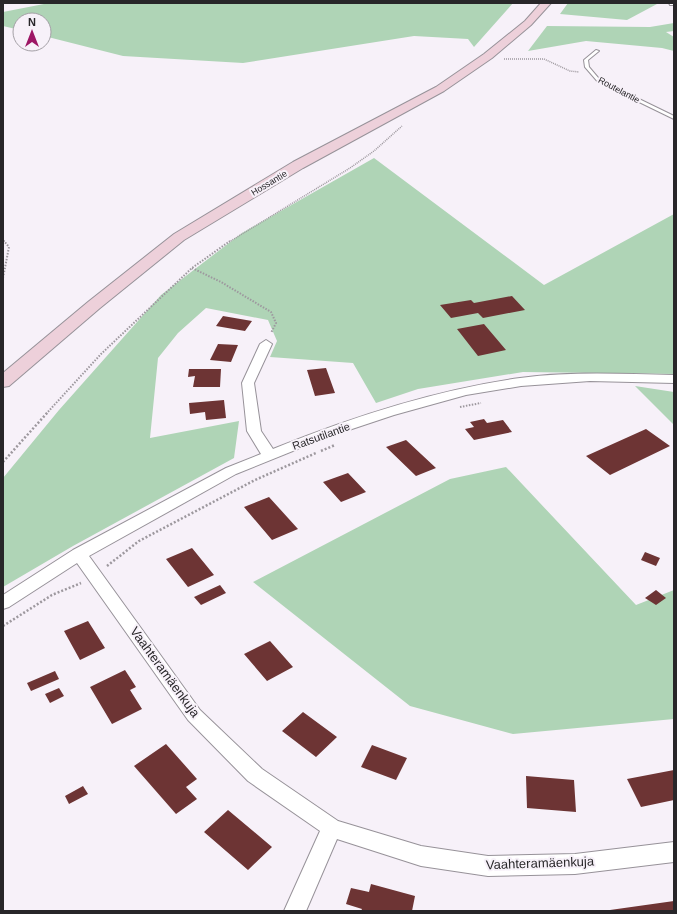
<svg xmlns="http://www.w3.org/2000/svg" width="677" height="914" viewBox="0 0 677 914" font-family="Helvetica,sans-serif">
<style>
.green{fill:#afd4b6}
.building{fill:#6d3434}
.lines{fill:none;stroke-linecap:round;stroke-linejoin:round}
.service-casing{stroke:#979299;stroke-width:2}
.minor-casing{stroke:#979299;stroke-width:2}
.secondary-casing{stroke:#979299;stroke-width:2}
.path-far2{stroke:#9d989e;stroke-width:1.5;stroke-dasharray:1 1;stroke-linecap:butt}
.path-far1{stroke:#9d989e;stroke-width:2;stroke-dasharray:1.5 1.5;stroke-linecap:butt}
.path{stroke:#9d989e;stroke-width:2.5;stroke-dasharray:2 2;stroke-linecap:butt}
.service{fill:#fff;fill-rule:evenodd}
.minor{fill:#fff;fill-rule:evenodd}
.secondary{fill:#edd0da;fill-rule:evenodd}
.labels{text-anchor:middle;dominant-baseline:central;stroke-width:4;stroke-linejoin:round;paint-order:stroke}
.far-street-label{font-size:9px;fill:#282629;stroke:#f7f1f9}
.street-label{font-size:11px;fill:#282629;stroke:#f7f1f9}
.near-street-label{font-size:13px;fill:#282629;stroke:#f7f1f9}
</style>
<rect width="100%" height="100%" fill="#f7f1f9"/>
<path class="green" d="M49,3h464l-39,44 -6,-8 -54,-3 -171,27 -120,-7 -79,-20v-16h-24v10l-17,-4v-14z
M568,3h80l9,1 -30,16 -67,-6z
M674,23v8l-8,1 8,5v14l-12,-3 -76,-7 -58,10 19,-25 103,1z
M374,158l170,127 130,-71v160l-151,-2 -105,17 -42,14 -23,-40 -83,-6 7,-16 -9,-21 -62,-12 -28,25 -20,25 -8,80 89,-17 -5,37 -161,88 -70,41v-109l56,-68 102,-115 81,-62z
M635,386l39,6v33z
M506,467l130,138 38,-15v129l-161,15 -103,-28 -157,-124 197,-103z"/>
<path class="building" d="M512,296l13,14 -42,8 -5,-5 -27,5 -11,-13 31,-5 3,3z
M223,316l29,5 -7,10 -29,-5z
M484,324l22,26 -28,6 -21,-27z
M218,344l20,1 -7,17 -21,-2z
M326,368l9,25 -20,3 -8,-26z
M189,369h32l-1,18h-27l2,-11 -7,1z
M224,400l2,18 -20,2 -1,-8 -15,2 -1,-11z
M484,419l3,4 16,-3 9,12 -38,8 -9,-11 9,-2 -4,-5z
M646,429l24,17 -60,29 -24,-19z
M406,440l30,28 -20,8 -30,-29z
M348,473l18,19 -25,10 -18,-20z
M269,497l29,32 -26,11 -28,-33z
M192,548l22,27 -26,12 -22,-28z
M645,552l15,6 -4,8 -15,-6z
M220,585l6,8 -25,12 -7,-8z
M656,590l10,8 -10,7 -11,-7z
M88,621l17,27 -25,12 -16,-29z
M270,641l23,26 -26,14 -23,-27z
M125,670l11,17 -6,3 12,19 -30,15 -22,-37z
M55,671l4,8 -28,12 -4,-8z
M59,688l5,8 -14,7 -5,-9z
M303,712l34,25 -21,20 -34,-26z
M166,744l31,35 -11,8 11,12 -21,15 -42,-48z
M372,745l35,13 -11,22 -35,-13z
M674,770v30l-33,7 -14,-28z
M526,776l48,4 2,32 -49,-4z
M83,786l5,8 -19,10 -4,-8z
M228,810l44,37 -24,23 -44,-38z
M371,884l44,12 -3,15h-51l1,-2 -16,-5 5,-16 18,4z
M674,901v10h-64v-1z"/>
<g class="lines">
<g class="service-casing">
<path id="service" d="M596,50l3,1 -11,9 1,7 11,13 74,36v3l-76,-37 -13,-15 -1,-7z"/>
</g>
<g class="minor-casing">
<path id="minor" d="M669,3h5v2h-4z
M266,340l6,4 -18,39 7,48 12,18c79,-32 162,-59 247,-71 51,-7 103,-4 154,-3v8l-84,-2 -69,5 -55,9 -72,20 -69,23 -89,36 -147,82 111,154 62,59 76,52 83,25 67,10 87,-2 99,-12v20l-99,12 -87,2 -67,-10 -84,-27 -31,72h-22l36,-80 -72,-50 -60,-61 -111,-157 -68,44 -6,2v-14l70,-45 153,-82 35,-14 -14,-23 -5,-48 18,-39z"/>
</g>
<g class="secondary-casing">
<path id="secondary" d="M541,3h10l-20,22 -39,33 -48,33 -141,77 -119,72 -84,68 -91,78 -6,1v-14l85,-71 86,-68 119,-72 143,-75 48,-33 41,-33z"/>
</g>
<path class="path-far2" d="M504,59h40l26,12 9,1
M3,239l2,3
M229,242l121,-74 24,-17 28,-25"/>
<path class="path-far1" d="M192,268l29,14 50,30 5,11 -5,10
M3,278l6,-31 -5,-6
M3,327v7
M460,407l21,-4
M46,414l55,-60 91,-86 38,-27"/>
<path class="path" d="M321,451l14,-6
M3,462l44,-49
M107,566l32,-25 116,-61 61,-27
M3,626l49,-31 29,-12"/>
<use href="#service" class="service"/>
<use href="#minor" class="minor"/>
<use href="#secondary" class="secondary"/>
</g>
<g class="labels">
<g class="far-street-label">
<text transform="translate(619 90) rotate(28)">Routelantie</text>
<text transform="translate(269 183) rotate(-31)">Hossantie</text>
</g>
<g class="street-label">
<text transform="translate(321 436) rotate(-20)">Ratsutilantie</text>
</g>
<g class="near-street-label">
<text transform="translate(165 672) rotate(54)">Vaahteramäenkuja</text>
<text transform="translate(540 863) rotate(-2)">Vaahteramäenkuja</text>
</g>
</g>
<rect width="677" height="914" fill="none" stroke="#282629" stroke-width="8"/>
<g transform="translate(32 32)"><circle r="19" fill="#f7f1f9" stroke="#a4a0a6"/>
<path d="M0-3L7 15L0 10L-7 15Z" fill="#9d1665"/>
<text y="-6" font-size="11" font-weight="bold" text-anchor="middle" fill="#282629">N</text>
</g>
</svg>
